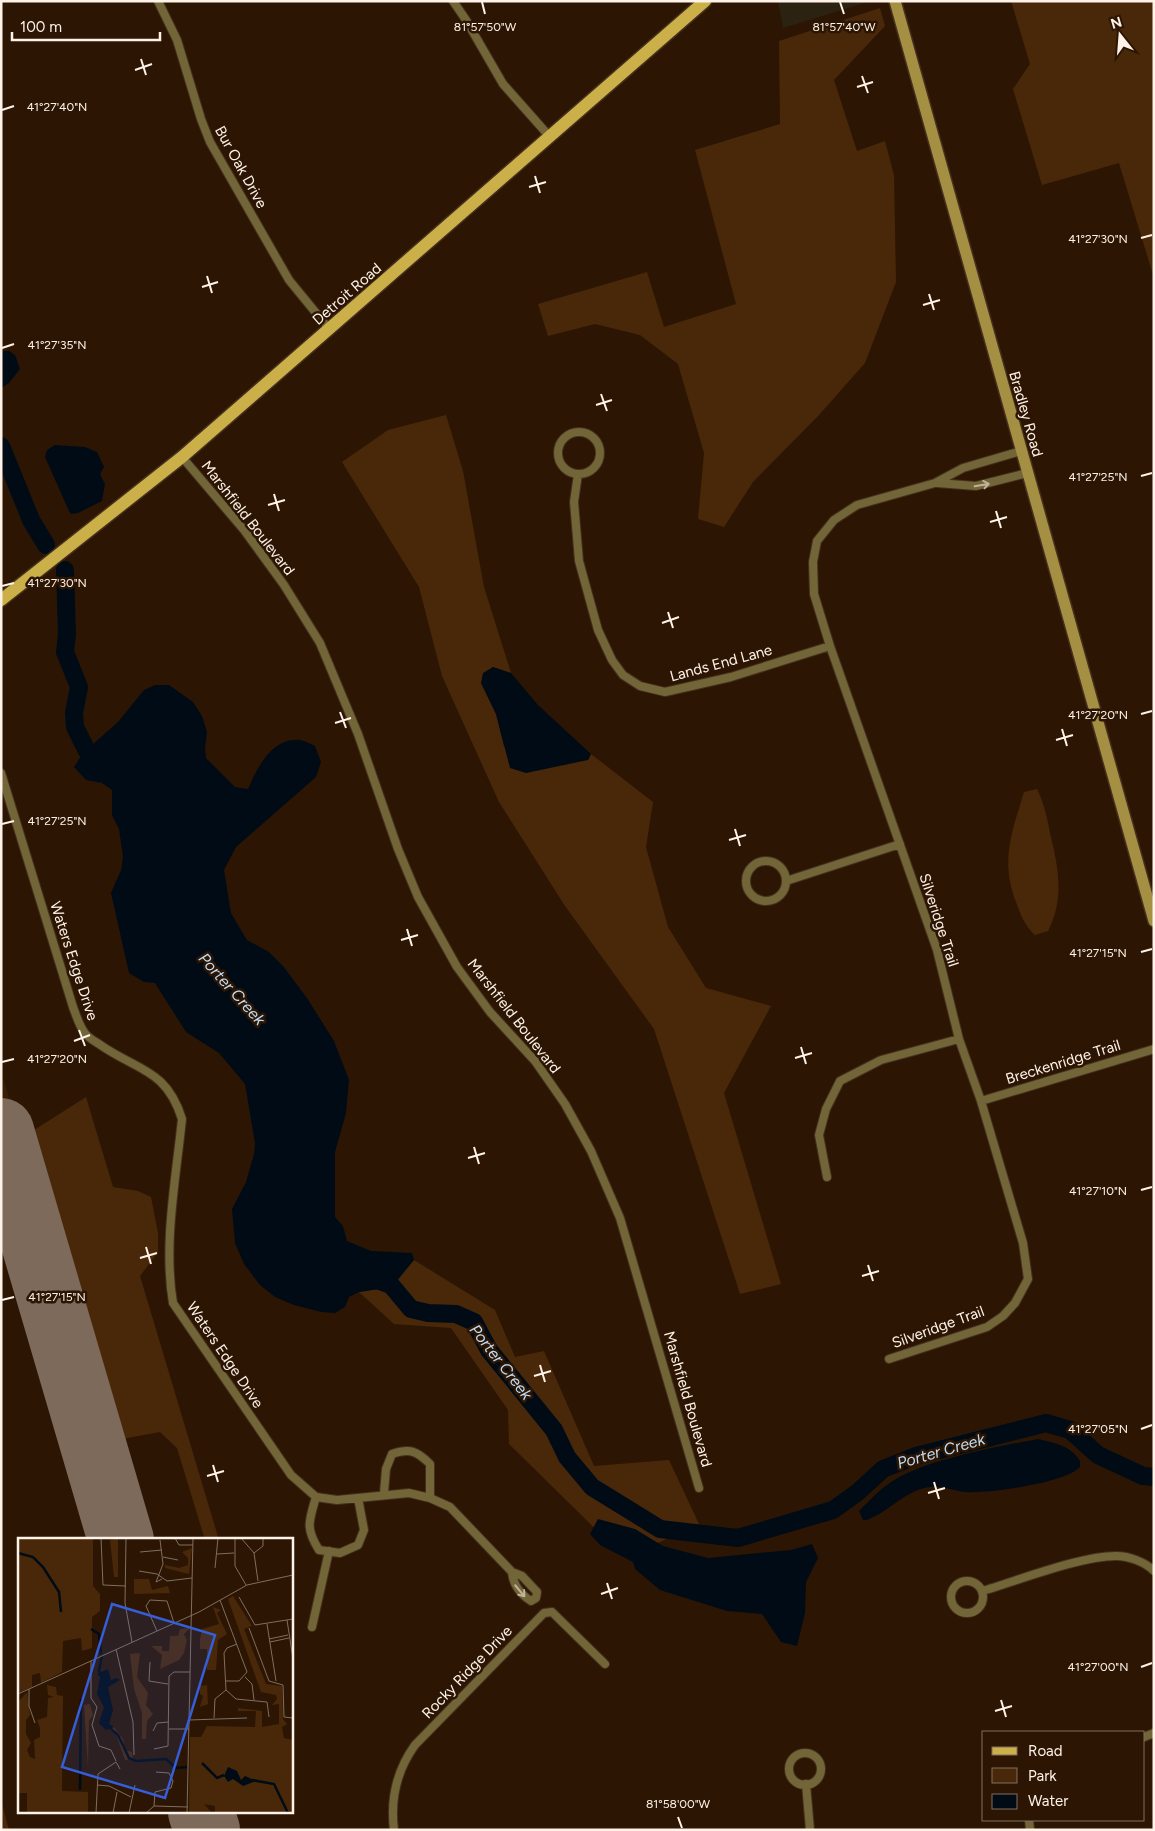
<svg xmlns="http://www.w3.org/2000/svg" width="1155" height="1831" viewBox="0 0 1155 1831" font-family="Figtree,sans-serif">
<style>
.commercial{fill:#2b2212}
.built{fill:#3a1e04}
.green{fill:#492809}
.water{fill:#000b16}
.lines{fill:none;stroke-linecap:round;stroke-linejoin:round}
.river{stroke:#000b16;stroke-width:18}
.runway{stroke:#7d6a5a;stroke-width:66}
.street-casing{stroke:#45301e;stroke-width:10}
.secondary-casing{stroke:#45301e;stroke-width:14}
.primary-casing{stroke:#45301e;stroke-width:15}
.street{stroke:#726538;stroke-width:8}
.secondary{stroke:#a48f43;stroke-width:11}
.primary{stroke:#cbaf49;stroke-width:12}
.oneway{stroke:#c0b399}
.ticks{fill:none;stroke:#fff2e8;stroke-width:2}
.labels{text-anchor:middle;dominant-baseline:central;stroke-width:5;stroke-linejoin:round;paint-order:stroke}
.street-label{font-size:15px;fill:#fff2e8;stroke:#2c1603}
.water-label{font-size:16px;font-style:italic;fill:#bedcf5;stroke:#2c1603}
.inset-river{fill:none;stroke:#000b16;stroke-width:2.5}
.inset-road{fill:none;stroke:#806e5f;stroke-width:1}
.view{fill:#345eda;fill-opacity:0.15;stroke:#345eda;stroke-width:2.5}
.inset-edge{fill:none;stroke:#fff2e8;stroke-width:2.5}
.ticks-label{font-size:12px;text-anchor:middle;fill:#fff2e8;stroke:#2c1603;stroke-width:5;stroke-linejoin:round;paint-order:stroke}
</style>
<rect width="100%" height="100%" fill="#2c1603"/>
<path class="commercial" d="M778,1h93l-88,27z"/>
<path class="built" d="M1,1072l147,468h-59l-88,-293z
M171,1812h63l5,18h-63z"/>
<path class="green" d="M1011,1h143v277l-35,-115 -77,22 -29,-96 17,-25z
M880,8l5,18 -51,54 23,71 28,-10 9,34 2,107 -31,81 -46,52 -66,67 -29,45 -26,-8 6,-66 -26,-89 -38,-29 -45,-11 -47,12 -10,-32 109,-32 17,55 72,-23 -41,-154 85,-26 -1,-83z
M446,415l17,56 21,116 27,86 -18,-6 -12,16 15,31 8,33 84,13 3,-6 62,48 -7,45 22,80 38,61 65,18 -47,87 57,191 -41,10 -86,-265 -89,-123 -66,-104 -57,-126 -23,-89 -77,-125 46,-32z
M1037,789c7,14 10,28 13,44 8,33 15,66 -2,98l-13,4c-11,-10 -14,-20 -19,-33 -16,-42 -4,-70 8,-110z
M86,1097l27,90 25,4 13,6 7,36v19l-18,24 79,264h-14l-28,-92 -17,-16 -38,7 -91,-307z
M414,1260l81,50 20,47 29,-6 50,115 75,-6 30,64 -74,34 -116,-114 -1,-34 -57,-82 -57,-4 -35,-32 26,-4z
M1,1800l8,30h-8z"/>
<path class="water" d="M1,351h8l6,4 5,14 -11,14 -8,5z
M55,445l30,2 12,5 7,15 -4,7 5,10 -3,17 -24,12 -7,1 -2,-3 -24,-54 2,-7z
M493,667l18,6 27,32 53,49 -3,6 -62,13 -16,-5 -14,-54 -15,-31 2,-10z
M155,685h14l24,17 9,14 5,16 -2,16 1,10 29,29 13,2c9,-21 24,-52 52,-49 5,1 11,4 15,6l6,16 -5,15 -80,70 -12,23 7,43 16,27 22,12 14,14 24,32 27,43 15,39 -3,33 -11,39v65l8,9 4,15 24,10 41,2 2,7 -18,22 -11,6 -26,4 -10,5 -4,10 -10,6 -14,-1 -27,-7 -19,-8 -15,-12 -16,-21 -9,-21 -3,-34 14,-27 8,-28 1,-11 -10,-59 -26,-31 -33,-21 -31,-49 -11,-1 -15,-9 -18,-80 10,-23 2,-13 -4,-28 -7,-14v-25l-10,-7 -16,-3 -12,-13 9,-14 35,-31 26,-32z
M1038,1439c17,4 33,7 42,22v6c-15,16 -92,27 -115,25 -11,-1 -23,-6 -34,-5 -25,2 -42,25 -64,33h-4l-4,-9c9,-9 18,-19 28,-26 33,-25 110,-38 151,-46z
M598,1519l37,10 28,17 45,12 83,-8 21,-6 6,14 -12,24 -1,31 -8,33 -16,-4 -19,-28 -35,-3 -67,-21 -25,-21 -2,-7 -33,-17 -10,-11z"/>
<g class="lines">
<path class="river" d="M1,446l30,74 15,25
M65,570l2,64 -2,18 14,35 -5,26 1,14 12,24 20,8
M369,1277l22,8 20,24 17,4 28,1 18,8 15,28 65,80 13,27 25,30 68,42 78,9 95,-28 25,-18 25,-23 33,-13 130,-33 24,7 28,25 45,21 11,1"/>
<path class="runway" d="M1,1131l120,409
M201,1812l6,18"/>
<g class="street-casing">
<path id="street" d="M158,1l19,39 24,79 9,23 79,138 41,50
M453,1l13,19 37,64 47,53
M558 453a21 21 0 1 1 42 0a21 21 0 1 1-42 0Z
M182,457l62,73 40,55 36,58 38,91 40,115 20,48 39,70 33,45 45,49 30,43 26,47 29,67 79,270
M578,474l-4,28 5,59 19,69 14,30 11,15 17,11 25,6 66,-15 99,-31
M937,483l39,3 51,-13
M1,773l72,234c3,8 6,18 11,25 3,5 10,9 15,12 38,27 67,24 83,75 -6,59 -19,126 -9,184l118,172 25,22 21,3 72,-7 21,5 20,9 62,65 10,4 15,16 -1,6 -5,3c-11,-7 -18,-17 -19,-29
M746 881a20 20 0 1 1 40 0a20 20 0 1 1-40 0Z
M786,881l114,-37
M981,1101l173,-52
M827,1177l-8,-42 7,-26 14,-28 41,-21 78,-21
M889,1359l98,-32 16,-11 12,-13 13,-24 -5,-36 -42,-142 -22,-62 -22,-89 -107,-304 -16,-52 -1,-32 4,-21 17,-21 23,-15 78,-22 28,-15 58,-17
M384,1493l2,-24 6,-15c18,-6 25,-3 38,10v34
M316,1497c-7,24 -11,31 3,53l21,3 18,-8 6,-15 -6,-32
M951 1597a16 16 0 1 1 32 0a16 16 0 1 1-32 0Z
M982,1591c35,-10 98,-35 134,-35 13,0 29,6 38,15
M312,1627l17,-76
M1144,1737l10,-4
M789 1769a16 16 0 1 1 32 0a16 16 0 1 1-32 0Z
M806,1784l4,46
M1029,1820l1,10
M394,1830c-4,-32 3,-60 21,-85l129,-132 8,-1 53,52"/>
</g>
<g class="secondary-casing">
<path id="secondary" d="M895,1l259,920"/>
</g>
<g class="primary-casing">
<path id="primary" d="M1,600l181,-143 523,-456"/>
</g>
<use href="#street" class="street"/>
<use href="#secondary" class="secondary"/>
<use href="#primary" class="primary"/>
</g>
<defs><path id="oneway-shaft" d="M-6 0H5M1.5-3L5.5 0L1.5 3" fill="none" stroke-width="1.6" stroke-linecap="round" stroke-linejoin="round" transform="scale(1.25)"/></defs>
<g class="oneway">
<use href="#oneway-shaft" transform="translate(982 485) rotate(-10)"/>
<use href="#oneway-shaft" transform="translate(520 1591) rotate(50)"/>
</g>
<path class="ticks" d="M482,2l3,12M840,2l4,12M141,59l5,16M135,70l17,-6M862,76l6,17M857,87l16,-5M2,110l12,-4M535,176l5,17M529,187l17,-5M1141,238l11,-3M207,276l5,17M202,287l16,-5M929,294l5,16M923,305l17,-5M2,348l12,-4M601,394l6,17M596,405l16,-5M1141,476l11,-3M274,494l5,17M268,505l17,-5M996,511l5,17M990,522l17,-5M2,586l12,-3M668,612l5,16M662,623l17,-6M340,712l6,16M1141,714l11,-3M335,723l16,-5M1062,729l5,17M1056,740l17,-5M2,824l12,-3M735,829l5,17M729,840l17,-5M407,929l5,17M401,940l17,-5M1141,952l11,-3M79,1030l6,16M74,1041l16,-6M801,1047l5,17M795,1058l17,-5M2,1062l12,-3M474,1147l5,17M468,1158l17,-5M1141,1190l11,-3M146,1247l5,17M140,1258l17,-5M868,1265l5,16M862,1276l17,-5M2,1300l12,-3M540,1365l5,17M534,1376l17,-5M1141,1429l11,-4M213,1465l5,17M207,1476l17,-5M934,1482l5,17M928,1493l17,-5M607,1583l5,16M601,1594l17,-6M1141,1667l11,-4M1001,1700l5,17M995,1711l17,-5M678,1817l4,11"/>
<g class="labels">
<g class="street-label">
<text transform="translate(241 167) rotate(61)">Bur Oak Drive</text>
<text transform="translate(347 294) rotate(-41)">Detroit Road</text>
<text transform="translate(1026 414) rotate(74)">Bradley Road</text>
<text transform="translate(248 518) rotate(52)">Marshfield Boulevard</text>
<text transform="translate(721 663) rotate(-15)">Lands End Lane</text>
<text transform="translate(939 920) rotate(72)">Silveridge Trail</text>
<text transform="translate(74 961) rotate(72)">Waters Edge Drive</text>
<text transform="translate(514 1016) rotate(52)">Marshfield Boulevard</text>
<text transform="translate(1063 1062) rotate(-17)">Breckenridge Trail</text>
<text transform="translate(938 1327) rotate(-20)">Silveridge Trail</text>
<text transform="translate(225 1355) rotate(56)">Waters Edge Drive</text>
<text transform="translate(688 1399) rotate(74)">Marshfield Boulevard</text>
<text transform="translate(467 1672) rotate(-46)">Rocky Ridge Drive</text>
</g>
<g class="water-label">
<text transform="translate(232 989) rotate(48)">Porter Creek</text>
<text transform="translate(501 1362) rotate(52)">Porter Creek</text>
<text transform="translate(941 1451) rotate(-16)">Porter Creek</text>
</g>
</g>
<g transform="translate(18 1538)">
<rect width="275" height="275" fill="#2c1603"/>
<path d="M0,0h75v48l7,8v17l-8,6v31l-10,3 -1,-13 -18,3 -1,31 -21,11 -1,-10 -8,2v12l-14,6zM100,0v39h-4l-4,-37zM174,10l-3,26 -24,-6v-3l14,3 9,-3v-7l-6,-6zM116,41h15l3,11 16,-4 2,7 -36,1zM215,58l19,30 -8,3 22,55 16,2 1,33 4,5 -5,3 2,11 9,2v73h-78v-7l-11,-2 8,9h-23l1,-76h11l6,-11 48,1 1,-16h-18v-3l24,3v16l17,-3v-20l-7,1 5,-6 -1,-4 -15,-3 -33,-93zM195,69l8,3 -4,3 10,21 -9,6 -2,30h-9v-21h-7v-10l2,-10 17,-5zM172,90l-6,6 3,6 -3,13 -5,7 -19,9 2,-14 -11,-9h11v5h7l1,-15h8l2,-7zM122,115l-3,24 11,16 -2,12 7,9 -6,7 -1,18h-4v-26l-8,-24 -4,-35zM29,147l9,2 1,8 6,1 -1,95 26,1v21h-61v-20h-9l1,-92 8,-9 3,23 -4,5v14l5,9 -4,7 3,7 5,2 -1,-19 6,-3v-9l-3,-8 10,-3 1,-19 6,-1 -6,-2zM189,147l1,19 -8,3 3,-11 -3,-2v-8zM72,166l3,11 -4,6 -1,48 -4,-64zM96,189l9,12 2,11 7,2 1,7 -8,1 -9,-26 -7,-5z" fill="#492809"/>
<path d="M90,131l3,11 6,-2 3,2 -12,7 5,23 -4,14 5,3 -8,3 -7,-7 5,-16 -7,-13 3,-17 -3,-3zM210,229l9,4 4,9 4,-4 11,5 -13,5 -10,-7 -5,3 -4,-6z" fill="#000b16"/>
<path class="inset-river" d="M0,15l15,4 10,10 16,25 2,20M73,91l8,5 2,20M84,118l-3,15 3,4M91,189l9,8 11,23 7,3 30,-2 10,9 11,-1M184,225l15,15 7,-3M234,242l22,4 14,29M62,252l1,-91"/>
<path class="inset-road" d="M83,0l2,47 23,1M108,0l-1,65 7,39M157,0l4,7h14M217,0v28l11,19M223,0l13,15 4,28M142,2l3,24 -7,18 6,-3M122,14l22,-2M236,15l9,-7v-8M199,16l17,-1M145,19l15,3M197,30l3,-30M121,33l18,3 10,7 25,-3M221,59l16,28 38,-6M202,62l27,72 -8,9h-14M269,82l6,39M249,86l9,57M231,90l20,53 14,4 1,32 9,1M139,93l-11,-25 4,-6 17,1 7,22M251,101l19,-4M252,104l19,-4M219,106l-10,4 -3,5 2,37 10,9 31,3 2,15M98,111l17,73 1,33M73,123v37l6,9 -5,18 7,21 12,4 5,11M132,124l-1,19 19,3M227,139l7,7 2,16M11,151v17l6,17M0,156l181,-82 48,-27 46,-10M196,180l1,-19 11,-9M171,182l58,-2M151,191h20M135,193l4,-8 12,-1M136,211l14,-3 1,-70 5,-4h16M138,234l13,1 4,8M79,247l12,1 22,11M136,268l1,-14 16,-4 2,-7M78,275l2,-39 18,-12 4,7M95,275l4,-21M111,275l6,-28M128,275l8,-7 34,1M169,275l6,-275"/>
<path class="view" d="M94,66l103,31 -50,163 -103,-31z"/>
<rect width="275" height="275" class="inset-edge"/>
</g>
<g class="ticks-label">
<text x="485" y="31">81°57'50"W</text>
<text x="844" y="31">81°57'40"W</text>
<text x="57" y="111">41°27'40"N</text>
<text x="1098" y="243">41°27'30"N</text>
<text x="57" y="349">41°27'35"N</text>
<text x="1098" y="481">41°27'25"N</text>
<text x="57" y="587">41°27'30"N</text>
<text x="1098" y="719">41°27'20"N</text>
<text x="57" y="825">41°27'25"N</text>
<text x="1098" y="957">41°27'15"N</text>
<text x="57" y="1063">41°27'20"N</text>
<text x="1098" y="1195">41°27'10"N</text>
<text x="57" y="1301">41°27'15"N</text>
<text x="1098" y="1433">41°27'05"N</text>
<text x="1098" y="1671">41°27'00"N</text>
<text x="678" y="1808">81°58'00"W</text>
</g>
<rect width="1155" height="1831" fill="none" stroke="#fff2e8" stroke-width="5"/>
<rect x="982" y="1731" width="162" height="90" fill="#2c1603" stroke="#806e5f"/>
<rect x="992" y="1747" width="25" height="8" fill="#cbaf49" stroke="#806e5f"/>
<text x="1028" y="1756" font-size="15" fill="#fff2e8">Road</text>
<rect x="992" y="1768" width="25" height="15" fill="#492809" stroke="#806e5f"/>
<text x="1028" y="1781" font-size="15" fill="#fff2e8">Park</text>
<rect x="992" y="1794" width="25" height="15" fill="#000b16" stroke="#806e5f"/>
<text x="1028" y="1806" font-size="15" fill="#fff2e8">Water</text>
<g transform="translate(1120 35) rotate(343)" stroke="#2c1603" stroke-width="4" paint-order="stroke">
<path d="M0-4L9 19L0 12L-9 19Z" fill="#fff2e8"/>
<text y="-8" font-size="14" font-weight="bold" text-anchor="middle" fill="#fff2e8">N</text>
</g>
<path d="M12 32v8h148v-8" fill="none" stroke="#fff2e8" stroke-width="2.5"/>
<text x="20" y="32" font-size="15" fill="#fff2e8" stroke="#2c1603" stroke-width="4" paint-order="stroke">100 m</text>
</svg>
